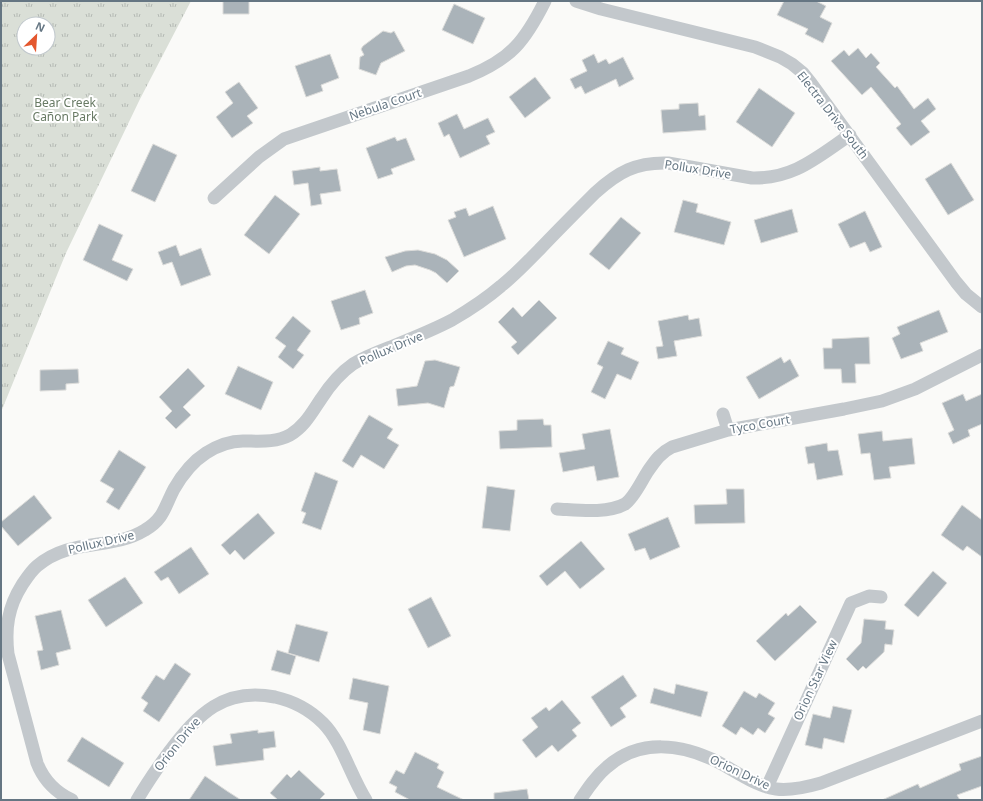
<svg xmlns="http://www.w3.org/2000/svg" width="983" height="801" viewBox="0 0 983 801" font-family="'Noto Sans',sans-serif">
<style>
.park{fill:url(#park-tufts);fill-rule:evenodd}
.building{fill:#aab3b9;stroke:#dcdcda}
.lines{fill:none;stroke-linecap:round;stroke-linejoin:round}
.street{stroke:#c3c8cc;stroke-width:13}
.labels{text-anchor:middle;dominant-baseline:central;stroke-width:4;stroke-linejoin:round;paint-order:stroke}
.park-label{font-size:12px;fill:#687a64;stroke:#fff}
.street-label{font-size:12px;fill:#657683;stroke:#fff}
</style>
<defs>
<pattern id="park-tufts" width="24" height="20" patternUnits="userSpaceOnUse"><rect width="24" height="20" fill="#dadfd7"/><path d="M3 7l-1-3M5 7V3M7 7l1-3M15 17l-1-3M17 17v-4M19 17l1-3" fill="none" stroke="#b4b9b4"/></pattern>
</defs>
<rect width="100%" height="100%" fill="#fafaf8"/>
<path class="park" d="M1,1h190l-51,98 -74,154 -65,159zM24,24h24v24h-24z"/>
<path class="building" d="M223,1h26v13h-26z
M784,1h32l10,5 -6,11 12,6 -9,20 -18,-9 3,-5 -31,-14z
M454,4l31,14 -12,26 -31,-14z
M383,31l8,2 3,-2 11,20 -24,12 -5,12 -17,-6 1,-12 4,-2 -3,-6 2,-3z
M858,48l8,10 5,-5 9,10 -4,4 19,21 2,-2 17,23 14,-11 8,11 -15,12 9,11 -19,14 -15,-18 5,-4 -30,-37 -9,8 -31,-34 13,-11 5,6z
M330,54l9,24 -18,7 2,6 -17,6 -11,-31z
M594,54l4,9 8,-4 3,5 14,-7 11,22 -15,8 -3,-8 -31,15 -4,-8 -6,3 -5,-10 17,-8 -5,-11z
M535,77l16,21 -26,20 -16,-21z
M239,82l19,26 -11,8 6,7 -21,15 -16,-21 17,-14 -8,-11z
M759,88l36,25 -23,34 -36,-25z
M698,103l1,13 6,-1 1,15 -43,3 -2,-23 18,-1v-5z
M457,114l7,15 24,-11 7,14 -9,4 4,8 -30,14 -11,-24 -5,3 -6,-14z
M395,137l2,4 9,-3 9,22 -24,9 2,5 -15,5 -12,-31z
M153,144l24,11 -22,47 -24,-11z
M951,163l23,37 -26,15 -23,-36z
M320,167v4l17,-2 4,22 -21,3 2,10 -11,2 -3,-23 -14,2 -2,-14z
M275,195l25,19 -31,40 -25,-19z
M683,200l15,4 -2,8 35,10 -7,23 -50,-13z
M493,206l13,33 -42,18 -16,-37 8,-3 -2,-5 12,-4 3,8z
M792,209l6,23 -37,11 -7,-23z
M865,211l17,36 -12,5 -5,-10 -15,6 -12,-24z
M621,217l20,16 -32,37 -20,-16z
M99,224l24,11 -11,25 21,9 -6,12 -44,-21z
M176,245l4,11 21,-8 10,27 -30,11 -9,-24 -9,3 -5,-13z
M418,250l17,4 12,6 12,11 -12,12 -11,-10 -6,-3 -15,-5 -9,1 -14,6 -7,-15 20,-6z
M365,290l8,23 -14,5 1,6 -19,6 -10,-29z
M539,300l18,18 -39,37 -7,-8 6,-5 -19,-20 15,-15 9,10z
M939,310l9,22 -28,11 3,8 -22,8 -9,-21 8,-4 -3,-7z
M688,315l1,5 10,-2 3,18 -28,5 3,15 -19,3 -2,-12 7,-1 -5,-25z
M293,316l18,15 -14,19 7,5 -11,14 -15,-12 8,-11 -11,-8z
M869,337l1,27h-15l1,19h-14l-1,-14h-17l-1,-21h9v-9z
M608,341l16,7 -3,6 18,8 -8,18 -14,-6 -12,25 -14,-7 12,-25 -6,-3z
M781,357l3,6 6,-4 9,17 -40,23 -13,-22z
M435,360l25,7 -6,19 -4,1 -6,21 -16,-5 -30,3 -2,-17 21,-3 8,-25z
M238,366l35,16 -12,28 -36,-16z
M188,368l17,18 -22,21 8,8 -15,14 -11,-11 7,-7 -13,-14z
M78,369l1,14 -13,1v6l-26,1v-21z
M963,394l3,7 16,-7v30l-14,6 2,6 -17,8 -5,-11 6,-3 -12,-27z
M369,415l24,14 -6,9 12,7 -15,24 -23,-14 -8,13 -11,-7z
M543,419l1,6h7l1,22 -52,2 -1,-18 18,-1v-10z
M610,429l9,48 -22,4 -3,-15 -31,6 -4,-19 26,-4 -3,-15z
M882,431l1,10 29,-3 3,26 -26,3 2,11 -17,2 -4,-27 -9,1 -3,-20z
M827,443l1,8 10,-1 5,25 -26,5 -3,-17 -6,1 -3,-17z
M119,450l27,17 -27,43 -13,-8 8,-13 -14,-8z
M315,472l23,9 -17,49 -19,-7 4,-10 -5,-2z
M487,486l28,4 -5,41 -28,-3z
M726,489h18l1,34 -50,1 -1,-19 33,-1z
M34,495l18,23 -34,28 -17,-20v-4z
M962,505l20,15v37l-15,-11 -4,5 -22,-16z
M258,513l17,20 -31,27 -9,-10 -5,5 -9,-10z
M668,517l12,30 -30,13 -5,-12 -10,3 -7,-17z
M581,541l24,28 -25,20 -15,-18 -18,15 -8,-10z
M191,547l18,27 -30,20 -11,-17 -7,4 -7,-9z
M933,571l14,12 -29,34 -14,-12z
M125,577l18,26 -37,24 -18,-27z
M431,597l20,39 -23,12 -20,-39z
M800,605l17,17 -42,39 -19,-20 30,-28 2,3z
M61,610l10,39 -15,4 3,12 -18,5 -4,-19 6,-1 -8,-34z
M864,619l22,2 -1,8 9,1 -2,15 -7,-1 -1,8 -18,17 -3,-3 -5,5 -12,-12 15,-16z
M296,624l32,8 -9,30 -31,-9z
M277,650l19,6 -6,19 -19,-5z
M175,663l16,11 -32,48 -16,-11 5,-8 -7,-5 15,-23 8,5z
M623,675l14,21 -17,12 6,9 -15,10 -20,-30z
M353,678l36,8 -9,48 -17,-4 5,-27 -19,-4z
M676,684l32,8 -7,25 -51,-14 4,-15 20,6z
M744,691l12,7 3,-5 16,10 -7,11 7,4 -10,15 -7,-5 -5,7 -12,-8 -5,8 -14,-9z
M562,700l19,23 -9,7 5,6 -19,16 -6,-7 -16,13 -14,-18 16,-13 -7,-9 15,-11 3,4z
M833,706l19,4 -8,33 -20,-5 -2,11 -17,-4 8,-31 17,4z
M258,730v3l16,-2 2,16 -13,2 1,11 -48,6 -3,-20 19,-3 -2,-9z
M82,737l42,26 -15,24 -42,-26z
M415,752l24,12 -2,4 7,4 -7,15 27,13h-54l-15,-8 2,-5 -8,-4 7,-13 8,4z
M982,756v30l-25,9 3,5h-78l36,-16 2,4 41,-18 -2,-6z
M299,770l26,24 -6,6h-41l-8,-7 17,-19 4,4z
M205,776l22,15 14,9h-52z
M527,789l2,11h-35v-7z"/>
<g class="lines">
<path class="street" d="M576,1l25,8 154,38 25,10 12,7 11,9 8,10 145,199 10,12 16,13
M214,198l45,-41 25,-18 185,-63c42,-17 56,-35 76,-75
M723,414l5,16
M557,509c20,1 50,5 68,-5 9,-6 17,-24 23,-33 7,-10 12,-18 24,-24l56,-17 116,-21 38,-8 33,-12 67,-34
M767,787l84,-184 18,-7 12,1
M72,800c-17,-8 -28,-19 -35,-37l-29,-109c-3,-26 0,-47 14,-69 4,-6 9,-14 15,-19 34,-29 74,-15 108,-36 19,-11 20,-24 29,-41 8,-14 18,-27 32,-36 11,-7 24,-12 37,-12 16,0 32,2 47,-6 15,-9 22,-23 31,-36 9,-14 19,-26 32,-35 13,-8 27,-13 40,-18 20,-8 40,-16 59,-26 17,-10 34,-21 49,-34 14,-11 26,-24 38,-36 18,-19 37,-38 56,-57 23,-21 41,-31 73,-30l84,15c42,1 65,-21 98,-43
M137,800c10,-17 21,-33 32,-48 29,-38 55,-65 106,-55 18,4 35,13 48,26 19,19 28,54 43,77
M580,800c8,-12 16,-24 27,-33 33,-29 75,-23 111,-5 19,10 37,24 58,27 15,2 31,-2 45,-6l161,-62"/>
</g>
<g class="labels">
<g class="park-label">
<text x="65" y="102">Bear Creek<tspan x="65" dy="14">Cañon Park</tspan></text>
</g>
<g class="street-label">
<text transform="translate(385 104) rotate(-19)">Nebula Court</text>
<text transform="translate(833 115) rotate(52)">Electra Drive South</text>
<text transform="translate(698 169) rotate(9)">Pollux Drive</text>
<text transform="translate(391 348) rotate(-23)">Pollux Drive</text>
<text transform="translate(760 424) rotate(-10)">Tyco Court</text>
<text transform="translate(101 542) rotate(-13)">Pollux Drive</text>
<text transform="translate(815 680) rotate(-65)">Orion Star View</text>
<text transform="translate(177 744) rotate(-51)">Orion Drive</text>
<text transform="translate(740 772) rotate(25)">Orion Drive</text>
</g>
</g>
<rect width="983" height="801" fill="none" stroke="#657683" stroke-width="4"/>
<g transform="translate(36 36) rotate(25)"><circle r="19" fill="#ffffff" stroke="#c1c8cd"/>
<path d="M0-3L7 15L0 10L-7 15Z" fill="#e4572e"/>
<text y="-6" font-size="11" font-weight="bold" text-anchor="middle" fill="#657683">N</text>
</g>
</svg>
